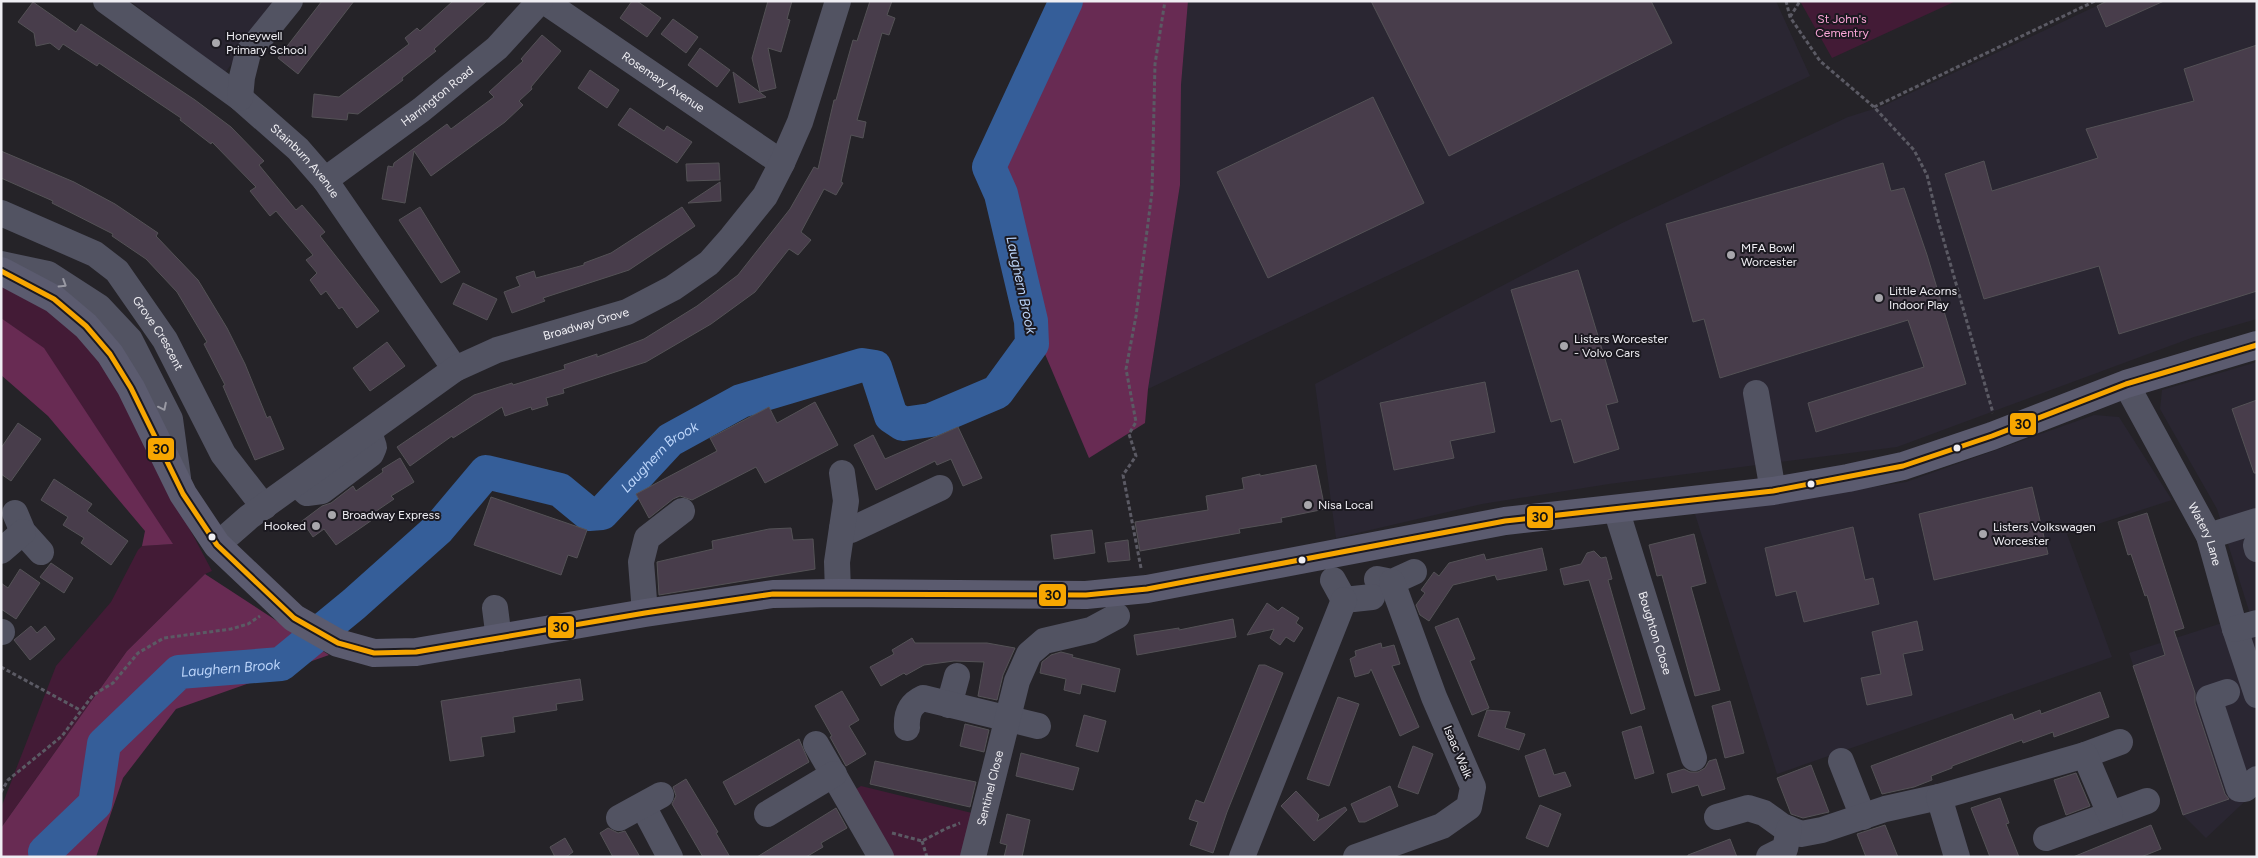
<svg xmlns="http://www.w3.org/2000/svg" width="2258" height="858" viewBox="0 0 2258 858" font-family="Figtree,sans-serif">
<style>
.built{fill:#2a2632}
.green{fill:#431b36}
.forest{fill:#682b53}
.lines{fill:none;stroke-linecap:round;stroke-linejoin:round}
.river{stroke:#355e99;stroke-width:34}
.building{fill:#483d4b;stroke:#545256}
.path{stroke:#5b5a64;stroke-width:3;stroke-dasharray:4 2.5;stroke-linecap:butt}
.minor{stroke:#525362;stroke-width:26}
.major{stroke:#5b5b6f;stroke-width:28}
.bus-1-casing{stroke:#1b1920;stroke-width:9}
.bus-1{stroke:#f7a600;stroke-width:5}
.oneway{stroke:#9999a3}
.poi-dot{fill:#a8a7ac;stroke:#1b1920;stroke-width:2}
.bus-dot{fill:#efeef3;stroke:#1b1920;stroke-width:2}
.labels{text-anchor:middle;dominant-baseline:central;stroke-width:4;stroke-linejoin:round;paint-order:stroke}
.park-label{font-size:12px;fill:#faa6d7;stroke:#1b1920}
.poi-label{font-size:12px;fill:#efeef3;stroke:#1b1920;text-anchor:start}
.street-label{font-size:12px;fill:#efeef3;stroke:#1b1920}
.water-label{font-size:14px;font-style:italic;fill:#bcd5fa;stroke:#1b1920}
.line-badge{stroke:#1b1920;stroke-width:2}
.pale-badge-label{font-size:14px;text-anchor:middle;font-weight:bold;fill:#111}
</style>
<rect width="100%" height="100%" fill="#252328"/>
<path class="built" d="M130,1h146l-51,72z
M1188,1h588l34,75 -662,313 32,-204 1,-100z
M2107,1h150v318l-63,18 -297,110 -288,37 -127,20 -146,34 -21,-154 307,-161 226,-106 35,-11z
M2257,362v428l-51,48 -23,-23 -54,-162 121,-39 -33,-105 -57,-100 2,-19z
M2094,415l25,2 53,83 -105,34 45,123 -335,117 -82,-260 211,-32z"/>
<path class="green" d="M1800,1h156l-124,57z
M1,281l24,10 56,43 40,57 30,65 61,115 -7,3 -78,77 -126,177v-20l55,-142 55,-64 27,-52 4,-4 30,-2 -128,-195 -43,-31z
M861,786l111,27 -10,44h-69l-40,-66z"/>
<path class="forest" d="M1066,1h122l-7,84 -1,100 -32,204 -3,34 -56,35 -58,-137 -30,-127 -12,-27z
M1,318l43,30 129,196 -31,2 3,-15 -97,-115 -47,-41z
M205,574l124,81 -153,54 -53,69 -27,79h-95v-29l126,-177z"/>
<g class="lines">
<path class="river" id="s1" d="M47,857l-2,-5 50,-48 9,-60 75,-72 102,-8 73,-60 84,-75 48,-57 74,18 29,24 13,-1 68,-73 71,-39 121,-36 13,2 16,49 12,8 28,-4 66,-28 35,-48 -1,-23 -30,-127 -12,-27 77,-166"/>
</g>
<path class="building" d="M322,1h32l-56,73 -20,-16z
M453,1h34l-53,48 2,2 -34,27 1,2 -45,34 -10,-1 -1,7 -35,-3 2,-23 25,3 70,-53 -4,-6 12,-10 3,3z
M632,1h5l24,17 -14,19 -27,-19z
M768,1h24l-5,18 3,1 -9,32 -13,-4 8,40 -16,4 -8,-34z
M870,1h22l-5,14 8,3 -6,17 -7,-2 -25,87 9,2 -3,16 -12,-3 -10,47 2,1 -7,12 -12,-6 -23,43 10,8 -13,15 -9,-6 -34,43 -44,32 -65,38 -83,27 1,4 -18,5 2,7 -16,5 -1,-3 -26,9 -3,-9 -49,31 -1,-2 -42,30 -13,-19 77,-52 38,-12 1,2 52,-16 -1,-4 33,-11v3l47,-18 53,-33 41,-31 52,-66 24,-42 4,2 16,-69h2l17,-60 4,1z
M1371,1h280l21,42 -223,113z
M2107,1h57l-58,26 -9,-21z
M33,2l43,30 5,-8 114,76 36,27 33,34 -5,4 37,45 6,-5 23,27 -5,4 59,75 -22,17 -15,-21 -3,2 -13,-18 -5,4 -11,-15 7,-7 -11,-13 7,-5 -37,-44 -6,5 -20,-25 6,-4 -44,-45 -1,2 -31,-24 1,-2 -82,-55 -2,3 -34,-22 -4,6 -9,-7 -14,3 -2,-13 -16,-11z
M673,19l25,18 -12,16 -25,-19z
M542,35l19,16 -30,36 1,2 -13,12 4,4 -18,17 -74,54 -17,-25 -9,52 -23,-4 6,-33 5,1 1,-4 53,-39 4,5 43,-32 -5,-5 34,-31 -2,-2z
M2257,45v246l-138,43 -20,-68 -115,33 -39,-125 39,-13 8,30 106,-33 -12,-29 108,-28 -10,-32z
M700,48l30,22 -13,17 -29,-22z
M590,70l29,20 -12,18 -29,-20z
M733,72l33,25 -27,6z
M1373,97l51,106 -156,75 -51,-106z
M630,108l34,23 3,-5 25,16 -15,21 -59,-38z
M1,151l73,31 41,22 43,29 -2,3 42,44 29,48 18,36 22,54 3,-2 14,33 -29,11 -32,-74 2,-1 -21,-41 3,-2 -30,-50 -31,-33 -34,-23 1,-2 -61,-31 1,-2 -52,-23z
M719,163l1,17 -33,1 -1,-17z
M1883,163l8,28 13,-3 23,67 39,129 -150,48 -8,-29 116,-36 -16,-47 -188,58 -16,-59 -11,3 -27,-98z
M720,182l1,19 -33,2z
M420,207l40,65 -19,11 -42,-63z
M682,207l13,19 -66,44 -86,28 2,3 -33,12 -8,-21 16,-6 -4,-9 18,-6 2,7 48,-13v-2l27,-10z
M1578,270l40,132 -12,3 13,44 -45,14 -13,-44 -10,3 -40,-132z
M463,283l34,16 -10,21 -34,-16z
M387,342l18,24 -35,25 -17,-23z
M1485,382l10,50 -45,9 4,17 -60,12 -14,-67z
M2257,400v73h-3l-22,-64z
M815,402l23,43 -73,38 -9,-16 -64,33 -12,-4 -7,3 -24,19 -13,-24 81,-43 -7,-13 59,-31 8,16z
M18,423l23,16 -30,42 -10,-7v-26z
M958,427l24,51 -19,8 -12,-27 -14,6 -2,-4 -59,29 -22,-45 19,-10 12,24z
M400,458l14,24 -23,14 3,3 -22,15 3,4 -39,27 -12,-16 -11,8 -11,-16 20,-15 9,-3 22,-17 3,5 27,-19 -1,-3z
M1316,465l9,44 -44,9 1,4 -43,7 1,4 -100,18 -5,-29 73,-12 -2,-14 38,-7 -2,-11 18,-4v2z
M54,479l38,25 -5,7 41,30 -17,24 -30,-22 3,-5 -21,-13 5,-8 -27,-17z
M2032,487l16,67 -114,26 -15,-66z
M491,497l96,33 -10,28 -9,-3 -7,20 -87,-30z
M2147,513l37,115 -10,3 21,62v10l30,91 4,5 -46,16 -50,-149 32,-11 -18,-60 -2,1 -14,-42 -3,1 -10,-33z
M1853,527l12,53 8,-2 6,26 -75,18 -8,-31 -20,5 -11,-48z
M791,528l2,12 20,-1 2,30 -156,26 -2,-33 56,-13 -1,-8 57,-12z
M1092,530l3,23 -41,6 -3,-24z
M1694,534l12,49 -15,4 29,103 -25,6 -33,-121 -5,1 -8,-31z
M1128,540l2,20 -22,2 -3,-19z
M1542,548l5,22 -50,10 -2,-5 -42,10 -24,36 -9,-6 -4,-10 9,-12 -4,-3 13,-18 5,4 10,-13 35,-9 2,6z
M1594,551l7,7 5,-1 6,22 -4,1 37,129 -14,5 -42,-134 -25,5 -4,-16 21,-5 6,-11z
M51,563l22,15 -9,15 -24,-16z
M20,569l20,14 -24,36 -15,-10v-26l7,5z
M1267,603l11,8 4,-4 17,11 -3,5 7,5 -9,14 -8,-5 -6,8 -10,-7 4,-9 -27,6z
M1458,618l17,41 -5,2 19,47 -17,7 -37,-88z
M1233,619l3,18 -99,18 -3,-20 45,-7v2z
M1917,621l6,29 -20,4 9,41 -45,10 -6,-27 20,-4 -9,-42z
M31,626l6,7 8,-7 10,13 -25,21 -16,-20z
M912,638l3,5h72l28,5 -12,27 -6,25 -19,-4 6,-34 -30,-1 -30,4 -18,10 -2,-2 -23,13 -11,-19 24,-13 -2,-4z
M1381,643l1,5 12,-3 6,19 -8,2 27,61 -19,9 -29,-67 -2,4 -14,4 -5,-18 6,-3 -1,-5z
M1061,652l12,3 -1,2 48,12 -5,23 -33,-8 -2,10 -16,-4 2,-11 -26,-6 2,-11 9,-7z
M1259,665h6l18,8 -56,139 -14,41 -23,-8 8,-23 -9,-3 7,-19 8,3z
M580,679l3,21 -27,4 1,6 -44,7 2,15 -34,5 3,19 -34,5 -9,-60z
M842,691l17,29 -10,6 17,28 -20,12 -16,-29 2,-1 -17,-30z
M2100,692l9,25 -55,20 -1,-5 -30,11 -1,-3 -70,26v2l-21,8 1,4 -18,7 -32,7 -11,-28 141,-52 2,6 26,-10 1,4z
M1338,697l21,7 -30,82 -22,-7z
M1730,701l14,52 -19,5 -13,-52z
M1487,710l23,2 -5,16 20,6 -6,16 -41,-14z
M1084,715l22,6 -8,31 -22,-6z
M965,724l24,6 -5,22 -24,-6z
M1641,726l13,47 -19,6 -13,-47z
M799,739l10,23 -74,43 -12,-23z
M1413,746l20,8 -15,40 -20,-7z
M1545,749l9,26 11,-3 6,14 -32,11 -14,-41z
M1021,753l58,15 -6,22 -57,-14z
M1716,759l9,30 -23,7 -4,-11 -26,8 -5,-19 17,-5 6,3h8l7,-4 4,-7z
M875,761l101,21 -6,25 -100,-23z
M1811,765l18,47 -26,6 -12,-4 -14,-36z
M2076,773l14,33 -24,9 -12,-35z
M686,779l32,53 -2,1 14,24h-27l-31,-53 4,-8 -3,-9z
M1390,786l8,20 -33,16h-6l-8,-18z
M1296,791l23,24 -2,6 28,-14 2,3 -33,31 -33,-35z
M2000,798l9,25 -3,1 13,33h-29l-19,-49z
M1540,805l21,9 -13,33 -22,-9z
M836,808l11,20 -26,15 2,4 -17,10h-49z
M1007,814l23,6 -8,37h-18l3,-12 -7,-2z
M1885,825l13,32h-32l-9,-23z
M2151,825l10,24 -20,8h-68z
M608,828l10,5 7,-2 15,26h-27l-13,-24z
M565,838l8,14 -7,5h-11l-5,-10z
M1730,839l7,18h-49v-2z"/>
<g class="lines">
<path class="path" d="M1786,1l4,16 30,44 54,46 40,43 13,25 10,42 56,196
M1790,17l10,-16
M1874,107l221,-106
M1141,568l-18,-93 13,-19 -7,-22 7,-12 -10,-53 10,-53 16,-124 3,-128 10,-63
M1,667l79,43
M1,792l7,-12 54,-44 31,-41 20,-12 25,-30 26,-15 67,-9 17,-5 12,-8
M892,833l30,8 23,-12 15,-6
M922,841l5,16"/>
<g class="minor">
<path id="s2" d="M106,1l134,97 58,51 27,31 130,189"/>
<path id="s3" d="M544,1l238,162"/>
<path d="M240,98l2,-21 6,-24 42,-52"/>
<path id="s4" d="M325,180l96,-70 76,-62 43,-47"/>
<path id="s5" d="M1,213l94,41 22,17 48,69 58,114 41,53"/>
<path d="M1,264l47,10 51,33 31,33 40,79 8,59"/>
<path id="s6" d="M2126,384l83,152 26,93 22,66"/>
<path d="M1756,393l17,98"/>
<path d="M297,484l10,9 15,-2 49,-37 3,-7 -5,-15"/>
<path id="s7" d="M1616,509l78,249"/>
<path d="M15,513l8,19 18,20"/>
<path d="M842,529l9,1 89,-42"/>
<path d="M2209,536l48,-15"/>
<path id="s8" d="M217,545l32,-28 206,-148 42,-19 130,-38 46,-24 36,-25 23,-26 33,-41 17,-33 18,-41 38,-121"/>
<path d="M2256,545l1,4"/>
<path d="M1,551l22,-19"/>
<path d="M1377,579l15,3 22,-10"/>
<path d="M1333,580l11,20 28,-3"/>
<path d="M838,593l-1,-31 9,-61 -4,-28"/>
<path d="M495,608l4,31"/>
<path d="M645,613l-4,-51 6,-24 35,-27"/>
<path d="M2235,629l22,-6"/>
<path d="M1,632h1"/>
<path d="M2227,692l-18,6 30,91h6l12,-10"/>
<path d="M949,705l8,-29"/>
<path d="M907,728c-1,-14 3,-24 16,-30l115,28"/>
<path d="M816,744l65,113"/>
<path d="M2085,755l35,-13"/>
<path d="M1841,761l22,56"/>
<path d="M643,806l27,51"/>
<path d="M767,814l67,-40"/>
<path d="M1717,817l31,-9 16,5 18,13 19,8 21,-4 63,-21 54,-12"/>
<path d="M619,818l42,-23"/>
<path d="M2046,838l101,-37"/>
<path id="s9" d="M973,857l44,-176 12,-27 15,-13 47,-11 26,-14"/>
<path d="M1242,857l102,-257"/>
<path d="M1356,857l86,-31 27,-19 4,-20 -39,-90 -42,-115"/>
<path d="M1769,857l16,-8 4,-20"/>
<path d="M1957,857l-18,-60 146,-42 25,59"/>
</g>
<path class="major" d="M1,271l53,28 32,27 24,28 21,34 52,106 34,51 77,73 44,25 36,10 42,-1 229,-39 128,-19 65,-1 248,2 61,-6 358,-68 268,-30 75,-13 55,-12 89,-30 134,-52 131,-39"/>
<g class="bus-1-casing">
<path id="bus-1" d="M1,271l53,28 32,27 24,28 21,34 52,106 34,51 77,73 44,25 36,10 42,-1 229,-39 128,-19 313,1 61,-6 358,-68 268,-30 130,-25 89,-30 134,-52 131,-39"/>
</g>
<use href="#bus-1" class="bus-1"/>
</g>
<defs><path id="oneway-chevron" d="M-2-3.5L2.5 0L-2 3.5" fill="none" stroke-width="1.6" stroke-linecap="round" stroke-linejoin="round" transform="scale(1.25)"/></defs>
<g class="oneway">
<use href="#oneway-chevron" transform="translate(63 284) rotate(32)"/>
<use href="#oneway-chevron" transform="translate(163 407) rotate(64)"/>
</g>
<g class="poi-dot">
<circle cx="216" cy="43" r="5"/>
<circle cx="1731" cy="255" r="5"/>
<circle cx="1879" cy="298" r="5"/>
<circle cx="1564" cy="346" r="5"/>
<circle cx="1308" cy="505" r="5"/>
<circle cx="332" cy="515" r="5"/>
<circle cx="316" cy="526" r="5"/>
<circle cx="1983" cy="534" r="5"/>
</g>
<g class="bus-dot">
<circle cx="1957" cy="448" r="4.5"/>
<circle cx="1811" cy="484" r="4.5"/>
<circle cx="212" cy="537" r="4.5"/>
<circle cx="1302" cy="560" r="4.5"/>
</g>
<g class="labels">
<g class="park-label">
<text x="1842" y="19">St John's<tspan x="1842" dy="14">Cementry</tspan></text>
</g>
<g class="poi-label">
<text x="226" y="36">Honeywell<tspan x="226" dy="14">Primary School</tspan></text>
<text x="1741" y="248">MFA Bowl<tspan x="1741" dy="14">Worcester</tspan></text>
<text x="1889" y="291">Little Acorns<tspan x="1889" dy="14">Indoor Play</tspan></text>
<text x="1574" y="339">Listers Worcester<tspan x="1574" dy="14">- Volvo Cars</tspan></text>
<text x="1318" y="505">Nisa Local</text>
<text x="342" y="515">Broadway Express</text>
<text x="306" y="526" text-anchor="end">Hooked</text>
<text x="1993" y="527">Listers Volkswagen<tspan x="1993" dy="14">Worcester</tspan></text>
</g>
<g class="street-label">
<text stroke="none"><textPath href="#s3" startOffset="144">Rosemary Avenue</textPath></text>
<text stroke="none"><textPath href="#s4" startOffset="140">Harrington Road</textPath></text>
<text stroke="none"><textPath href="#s2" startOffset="256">Stainburn Avenue</textPath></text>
<text stroke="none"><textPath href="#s8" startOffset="435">Broadway Grove</textPath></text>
<text stroke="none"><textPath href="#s5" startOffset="205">Grove Crescent</textPath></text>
<text stroke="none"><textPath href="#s6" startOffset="170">Watery Lane</textPath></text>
<text stroke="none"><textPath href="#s7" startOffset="130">Boughton Close</textPath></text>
<text transform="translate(1458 752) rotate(67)">Isaac Walk</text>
<text stroke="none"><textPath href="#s9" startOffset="71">Sentinel Close</textPath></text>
</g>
<g class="water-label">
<text transform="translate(1021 285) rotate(78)">Laughern Brook</text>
<text stroke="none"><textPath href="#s1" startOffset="831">Laughern Brook</textPath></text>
<text stroke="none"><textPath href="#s1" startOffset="291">Laughern Brook</textPath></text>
</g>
</g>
<g class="line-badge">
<rect x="2009" y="412" width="28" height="24" rx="5" fill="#f7a600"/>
<rect x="147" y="437" width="28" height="24" rx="5" fill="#f7a600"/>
<rect x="1526" y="505" width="28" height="24" rx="5" fill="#f7a600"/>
<rect x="1038" y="583" width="29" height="24" rx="5" fill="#f7a600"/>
<rect x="547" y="615" width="28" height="24" rx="5" fill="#f7a600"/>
</g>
<g class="pale-badge-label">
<text x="2023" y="429">30</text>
<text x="161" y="454">30</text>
<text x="1540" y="522">30</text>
<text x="1053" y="600">30</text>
<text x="561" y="632">30</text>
</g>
<rect width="2258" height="858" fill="none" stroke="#efeef3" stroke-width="5"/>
</svg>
